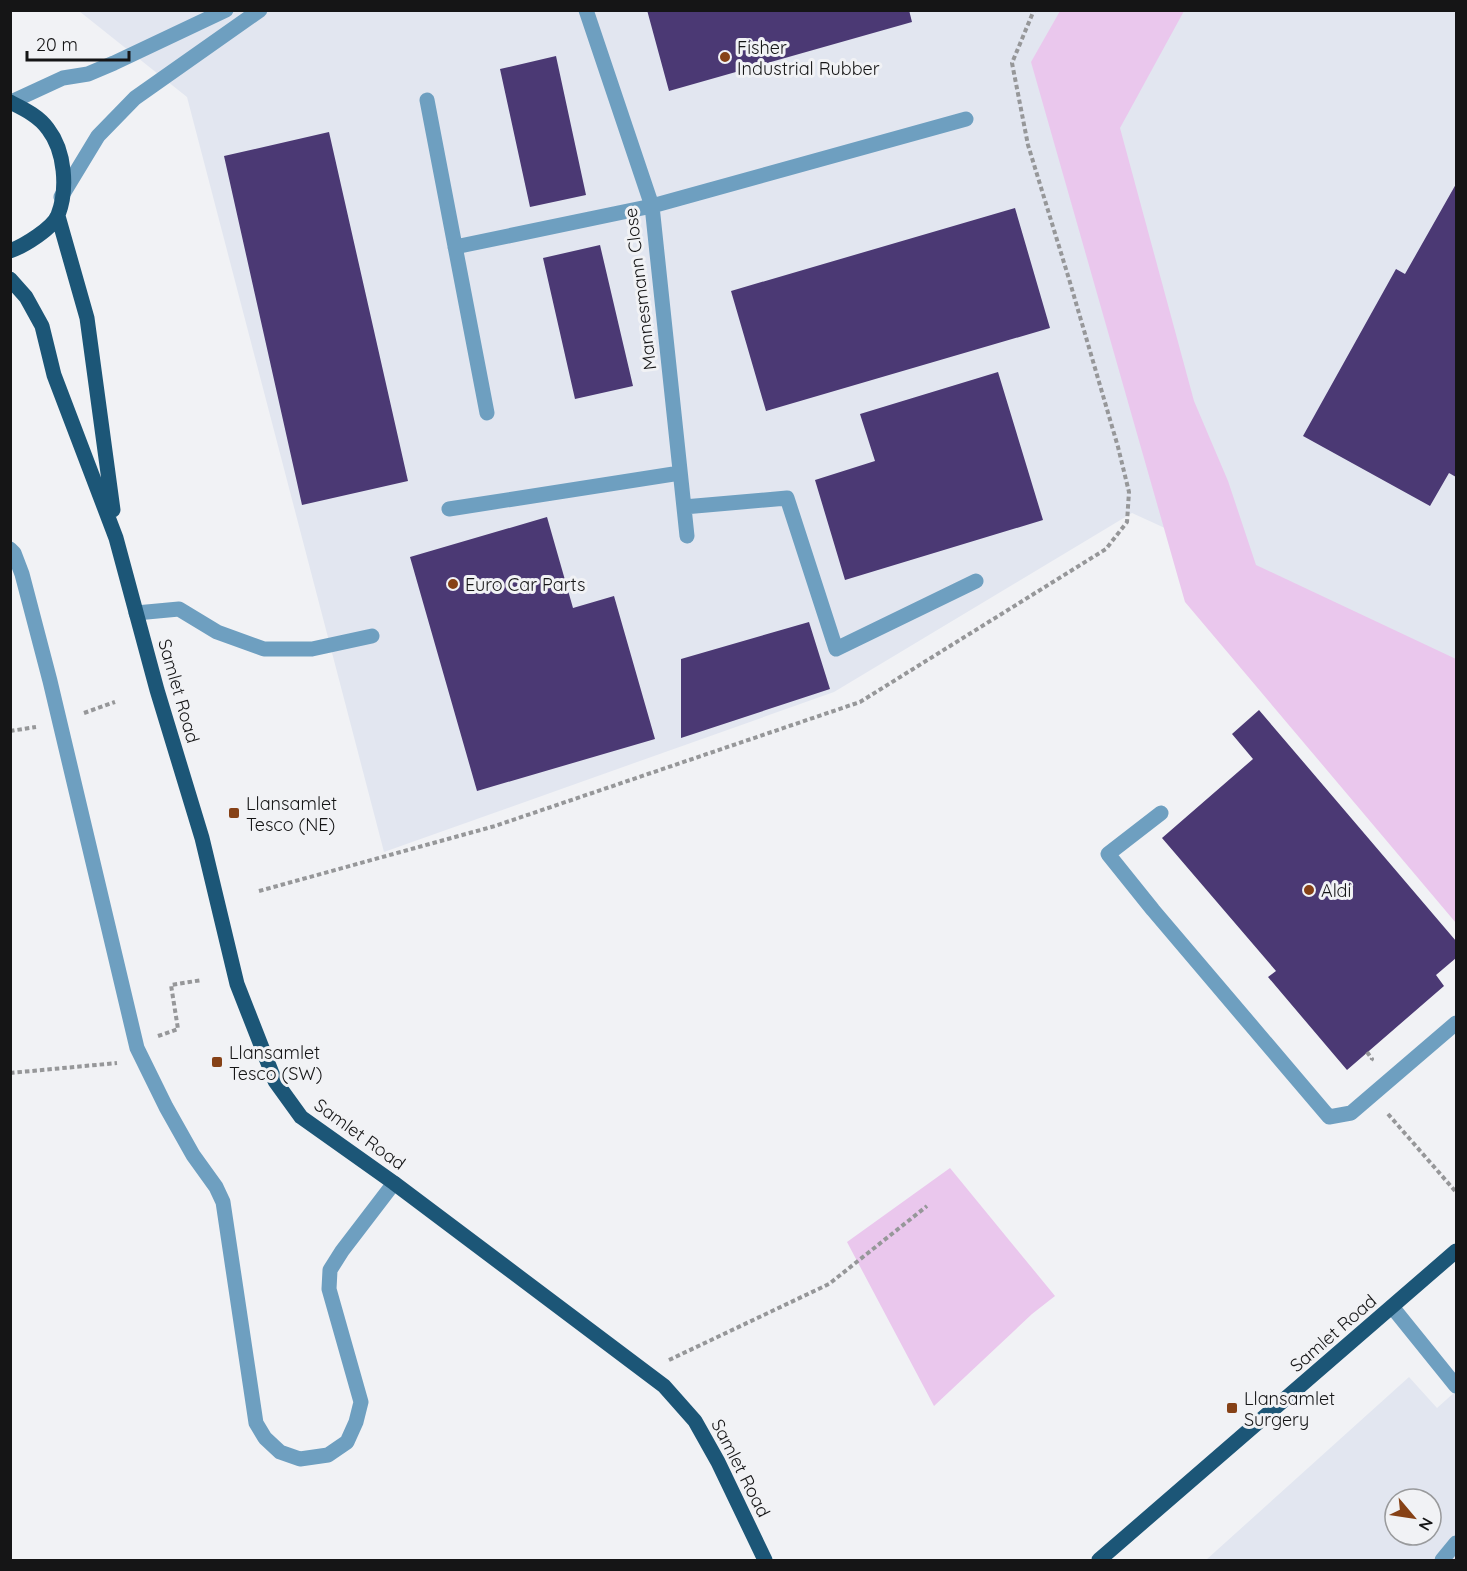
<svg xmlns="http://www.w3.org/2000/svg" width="1467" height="1571" viewBox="0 0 1467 1571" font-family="Quicksand,sans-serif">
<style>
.built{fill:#e2e6f0;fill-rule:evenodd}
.green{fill:#eac7ed}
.building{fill:#4b3974}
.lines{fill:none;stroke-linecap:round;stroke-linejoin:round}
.path{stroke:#969799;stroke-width:4;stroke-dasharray:4.5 3;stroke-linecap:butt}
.minor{stroke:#6e9fc0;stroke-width:15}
.major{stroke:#1c5677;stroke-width:15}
.poi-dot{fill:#864116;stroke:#f1f2f5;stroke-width:2}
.labels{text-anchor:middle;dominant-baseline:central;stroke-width:6;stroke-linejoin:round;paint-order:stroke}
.poi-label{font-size:18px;fill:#151516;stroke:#f1f2f5;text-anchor:start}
.street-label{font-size:18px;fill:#151516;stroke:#f1f2f5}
</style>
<rect width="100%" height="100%" fill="#f1f2f5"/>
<path class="built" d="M79,11h1377v650l-324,-148 -298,179 -450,160 -197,-755z
M1409,1377l28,31 19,-17v169h-250zM1395,1499h36v36h-36z"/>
<path class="green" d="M1060,11h124l-64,117 74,273 34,80 28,84 200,94v264l-271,-321 -154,-540z
M950,1168l105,128 -23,18 -98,92 -87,-164z"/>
<path class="building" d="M647,10h262l3,12 -243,69z
M556,56l30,139 -56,12 -30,-138z
M329,132l79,349 -106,24 -78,-349z
M1456,184v293l-7,-4 -19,33 -127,-70 93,-167 9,5z
M1015,208l35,120 -284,83 -35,-120z
M600,245l33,141 -58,13 -32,-141z
M998,372l45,148 -198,60 -30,-100 60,-19 -15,-47z
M547,517l26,91 41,-12 41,143 -178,52 -67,-234z
M809,622l21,67 -149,49v-79z
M1259,710l197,231v17l-20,17 8,11 -97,84 -79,-93 8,-6 -114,-133 91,-79 -21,-25z"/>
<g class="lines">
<path class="path" d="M84,713l31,-11
M10,731l26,-4
M259,891l236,-65 365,-124 246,-153 21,-27 2,-30 -11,-45 -49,-168 -41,-134 -16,-82 22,-53
M158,1036l20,-7 -7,-44 31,-5
M1367,1052l5,7 -1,1
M10,1073l107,-10
M1388,1114l68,78
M669,1360l160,-76 98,-78"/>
<path class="minor" d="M586,10l66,196 35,330
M427,100l60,313
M11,102l52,-24 25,-4 26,-11 112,-53
M61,197l37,-61 37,-38 125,-88
M455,247l197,-41 314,-87
M684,507l103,-9 49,151 140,-68
M449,509l231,-36
M10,549l4,4 8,21 28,107 87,367 29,59 27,48 23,32 7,15 33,221 9,15 15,14 20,7 28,-4 19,-13 9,-20 5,-20 -32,-113 1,-19 12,-19 52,-68
M136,613l43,-4 38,23 47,17h48l60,-13
M1161,813l-53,41 45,56 176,207 22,-4 105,-90
M1393,1308l63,78
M1442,1560l14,-17"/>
<path class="major" d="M10,102c14,7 29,14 38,27 17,22 20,60 10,86 -5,13 -34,31 -48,36
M58,216l29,102 26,192
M10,279l16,18 16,29 12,49 62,163 41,152 45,148 35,146 38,97 26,36 93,66 270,203 31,35 23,41 47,98
M1099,1560l357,-309"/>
</g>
<g class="poi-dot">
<circle cx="725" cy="57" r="6"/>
<circle cx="453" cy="584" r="6"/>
<rect x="228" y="807" width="12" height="12" rx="3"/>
<circle cx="1309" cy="890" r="6"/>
<rect x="211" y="1056" width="12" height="12" rx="3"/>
<rect x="1226" y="1402" width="12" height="12" rx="3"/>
</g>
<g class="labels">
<g class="poi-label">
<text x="737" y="47">Fisher<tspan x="737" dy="21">Industrial Rubber</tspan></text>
<text x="465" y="584">Euro Car Parts</text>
<text x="246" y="803">Llansamlet<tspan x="246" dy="21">Tesco (NE)</tspan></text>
<text x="1321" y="890">Aldi</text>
<text x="229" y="1052">Llansamlet<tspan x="229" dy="21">Tesco (SW)</tspan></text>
<text x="1244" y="1398">Llansamlet<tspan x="1244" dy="21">Surgery</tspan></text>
</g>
<g class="street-label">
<text transform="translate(640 289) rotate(-97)">Mannesmann Close</text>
<text transform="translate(179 691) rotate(74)">Samlet Road</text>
<text transform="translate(360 1134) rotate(36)">Samlet Road</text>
<text transform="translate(1333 1333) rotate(-41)">Samlet Road</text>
<text transform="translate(741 1468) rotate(63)">Samlet Road</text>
</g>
</g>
<rect width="1467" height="1571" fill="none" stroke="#151516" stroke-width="24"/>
<g transform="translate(1413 1517) rotate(119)"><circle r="28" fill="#f1f2f5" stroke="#999a9c" stroke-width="1.5"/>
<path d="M0-4.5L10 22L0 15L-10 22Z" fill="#864116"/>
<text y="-9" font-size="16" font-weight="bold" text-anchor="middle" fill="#151516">N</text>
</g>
<path d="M27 51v9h102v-9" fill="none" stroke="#151516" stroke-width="3"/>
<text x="36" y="51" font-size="18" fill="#151516" stroke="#f1f2f5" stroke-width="4.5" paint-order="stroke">20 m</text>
</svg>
